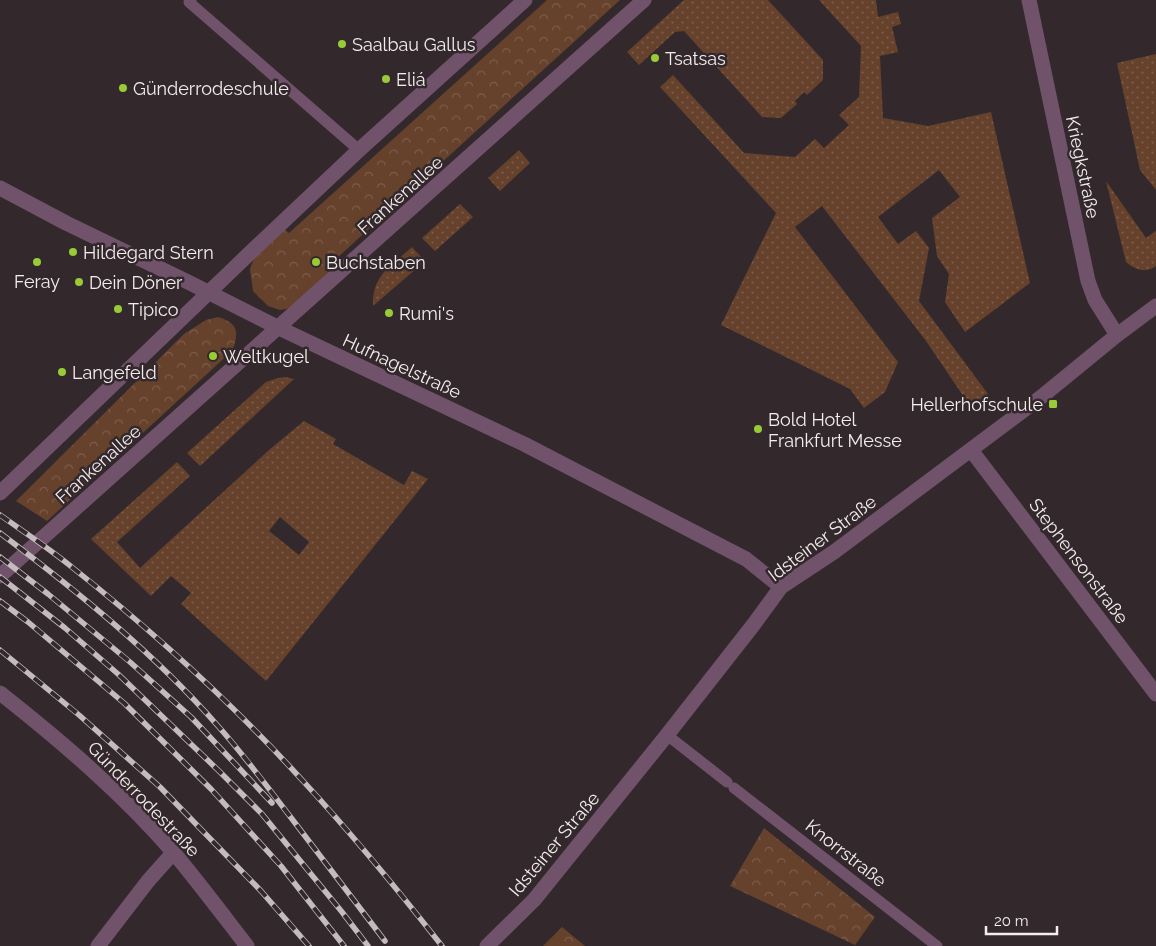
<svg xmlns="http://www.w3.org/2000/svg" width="1156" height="946" viewBox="0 0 1156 946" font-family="Raleway,sans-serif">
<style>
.park{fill:url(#park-crowns)}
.garden{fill:url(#garden-dots);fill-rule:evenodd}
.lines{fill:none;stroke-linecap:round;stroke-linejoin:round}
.service{stroke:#71526b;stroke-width:11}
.minor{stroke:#71526b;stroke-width:15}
.rail-casing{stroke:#c3bbbd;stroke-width:5.5}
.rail{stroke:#33292c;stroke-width:4;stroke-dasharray:11;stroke-linecap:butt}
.poi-dot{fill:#99cb36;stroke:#33292c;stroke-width:2}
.labels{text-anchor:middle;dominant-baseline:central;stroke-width:5;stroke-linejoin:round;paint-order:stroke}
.poi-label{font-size:18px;fill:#f4edee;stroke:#33292c;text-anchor:start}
.street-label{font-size:18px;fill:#f4edee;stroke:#33292c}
</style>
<defs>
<pattern id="park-crowns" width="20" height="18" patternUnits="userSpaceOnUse" patternTransform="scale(1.25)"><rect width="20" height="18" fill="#66412c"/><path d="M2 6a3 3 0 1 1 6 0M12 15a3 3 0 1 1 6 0" fill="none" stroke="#7c5d4b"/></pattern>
<pattern id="garden-dots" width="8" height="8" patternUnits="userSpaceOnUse" patternTransform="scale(1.25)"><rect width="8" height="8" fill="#66412c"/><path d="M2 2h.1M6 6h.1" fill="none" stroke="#7c5d4b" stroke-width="1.8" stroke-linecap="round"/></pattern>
</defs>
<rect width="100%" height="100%" fill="#33292c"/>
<path class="park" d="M547,0h73l-294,268 6,7 -35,32 -17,3 -12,-4 -15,-15 -3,-22 6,-16 26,-25 7,5z
M218,317c21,6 21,16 14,34l-185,170 -31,-20 168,-167 22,-14z
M764,828l111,89 -20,28 -125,-59z
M562,927l23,19h-42z"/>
<path class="garden" d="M684,0h84l55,60v20l-16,15 -3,-3 -9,9 2,3 -16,14 -19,-1 -78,-86 -9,1 -36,33 -12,-13z
M819,0h57l2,17 20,-5 3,12 -9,3 6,25 -18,4 3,62 45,8 63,-14 39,171 -65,49 -20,-30 4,-28 -12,-18 -5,-38 28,-21 -21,-27 -61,47 20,27 18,-13 13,17 -10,53 69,93 -18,12 -44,-65 -104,-135 -27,21 103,135 -13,30 -21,16 -14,-19 -129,-64 55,-112 -116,-126 13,-12 71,78 51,4 20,-18 9,9 25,-23 -10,-10 20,-18 2,-51z
M1156,54v136l-16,-20 -23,-107z
M519,150l11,13 -30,28 -12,-13z
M1106,181l40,57 10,-7v35c-10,8 -22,3 -30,-4z
M460,204l13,13 -38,34 -13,-13z
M412,247l13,14 -52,45c-1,-31 18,-40 39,-59z
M285,377l9,2 -94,87 -13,-13 79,-71 12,-4z
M304,421l32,18 -3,5 71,41 8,-14 16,8 -162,202 -85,-77 10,-11 -20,-17 -20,20 -60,-57 86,-77 13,14 -73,66 23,26 129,-118zM280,517l29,25 -10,13 -30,-24z"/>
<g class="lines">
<path class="service" d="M191,0l-2,2 170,148
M667,735l60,47
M734,788l203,158"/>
<path class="minor" d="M1029,0l59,281 7,19 22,35
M0,188l66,35 122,59 91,46 245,116 222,115 35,28
M971,450l185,244
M0,493l254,-244 105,-99 166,-150
M0,576l644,-576
M0,693c62,49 122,100 174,160 25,30 49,62 73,93
M98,946l50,-65 25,-28
M487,946l47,-46 133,-165 87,-111 27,-37 53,-35 206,-154 77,-63 39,-29"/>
<g class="rail-casing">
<path id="rail" d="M0,515c24,17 50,34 73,53 82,65 160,136 230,213 49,53 95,109 139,165
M0,533c77,58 154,120 218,193 25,28 48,59 71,89 32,42 64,84 96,126
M0,557l48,37 82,68 61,55 81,86
M0,577l65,51 53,46 101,97 43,43 80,98 26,34
M0,601l28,21 96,81 87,86 70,77 63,80
M0,650l79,65 81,72 101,104 48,55"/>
</g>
<use href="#rail" class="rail"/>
</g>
<g class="poi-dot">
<circle cx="342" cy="44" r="5"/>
<circle cx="655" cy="58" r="5"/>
<circle cx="386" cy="79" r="5"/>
<circle cx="123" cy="88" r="5"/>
<circle cx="73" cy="252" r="5"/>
<circle cx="37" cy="262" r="5"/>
<circle cx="316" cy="262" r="5"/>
<circle cx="79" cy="282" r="5"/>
<circle cx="118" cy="309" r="5"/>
<circle cx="389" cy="313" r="5"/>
<circle cx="213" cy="356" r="5"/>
<circle cx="62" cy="372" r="5"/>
<rect x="1048" y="399" width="10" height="10" rx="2.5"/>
<circle cx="758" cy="429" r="5"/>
</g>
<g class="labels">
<g class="poi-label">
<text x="352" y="44">Saalbau Gallus</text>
<text x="665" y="58">Tsatsas</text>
<text x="396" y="79">Eliá</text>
<text x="133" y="88">Günderrodeschule</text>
<text x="83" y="252">Hildegard Stern</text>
<text x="326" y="262">Buchstaben</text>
<text x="37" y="281" text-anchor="middle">Feray</text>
<text x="89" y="282">Dein Döner</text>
<text x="128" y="309">Tipico</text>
<text x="399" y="313">Rumi's</text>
<text x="223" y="356">Weltkugel</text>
<text x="72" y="372">Langefeld</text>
<text x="1043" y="404" text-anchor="end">Hellerhofschule</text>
<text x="768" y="419">Bold Hotel<tspan x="768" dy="21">Frankfurt Messe</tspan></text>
</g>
<g class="street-label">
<text transform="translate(1083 167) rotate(78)">Kriegkstraße</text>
<text transform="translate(400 195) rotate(-42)">Frankenallee</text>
<text transform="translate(402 366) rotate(25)">Hufnagelstraße</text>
<text transform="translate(98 464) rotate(-42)">Frankenallee</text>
<text transform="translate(822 538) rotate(-37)">Idsteiner Straße</text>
<text transform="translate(1079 561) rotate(53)">Stephensonstraße</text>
<text transform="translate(144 799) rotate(46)">Günderrodestraße</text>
<text transform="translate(554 844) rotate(-50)">Idsteiner Straße</text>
<text transform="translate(846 853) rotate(38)">Knorrstraße</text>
</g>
</g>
<path d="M986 926v8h71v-8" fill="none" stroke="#f4edee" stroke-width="2.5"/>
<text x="994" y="926" font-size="15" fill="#f4edee" stroke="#33292c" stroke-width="4" paint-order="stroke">20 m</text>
</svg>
